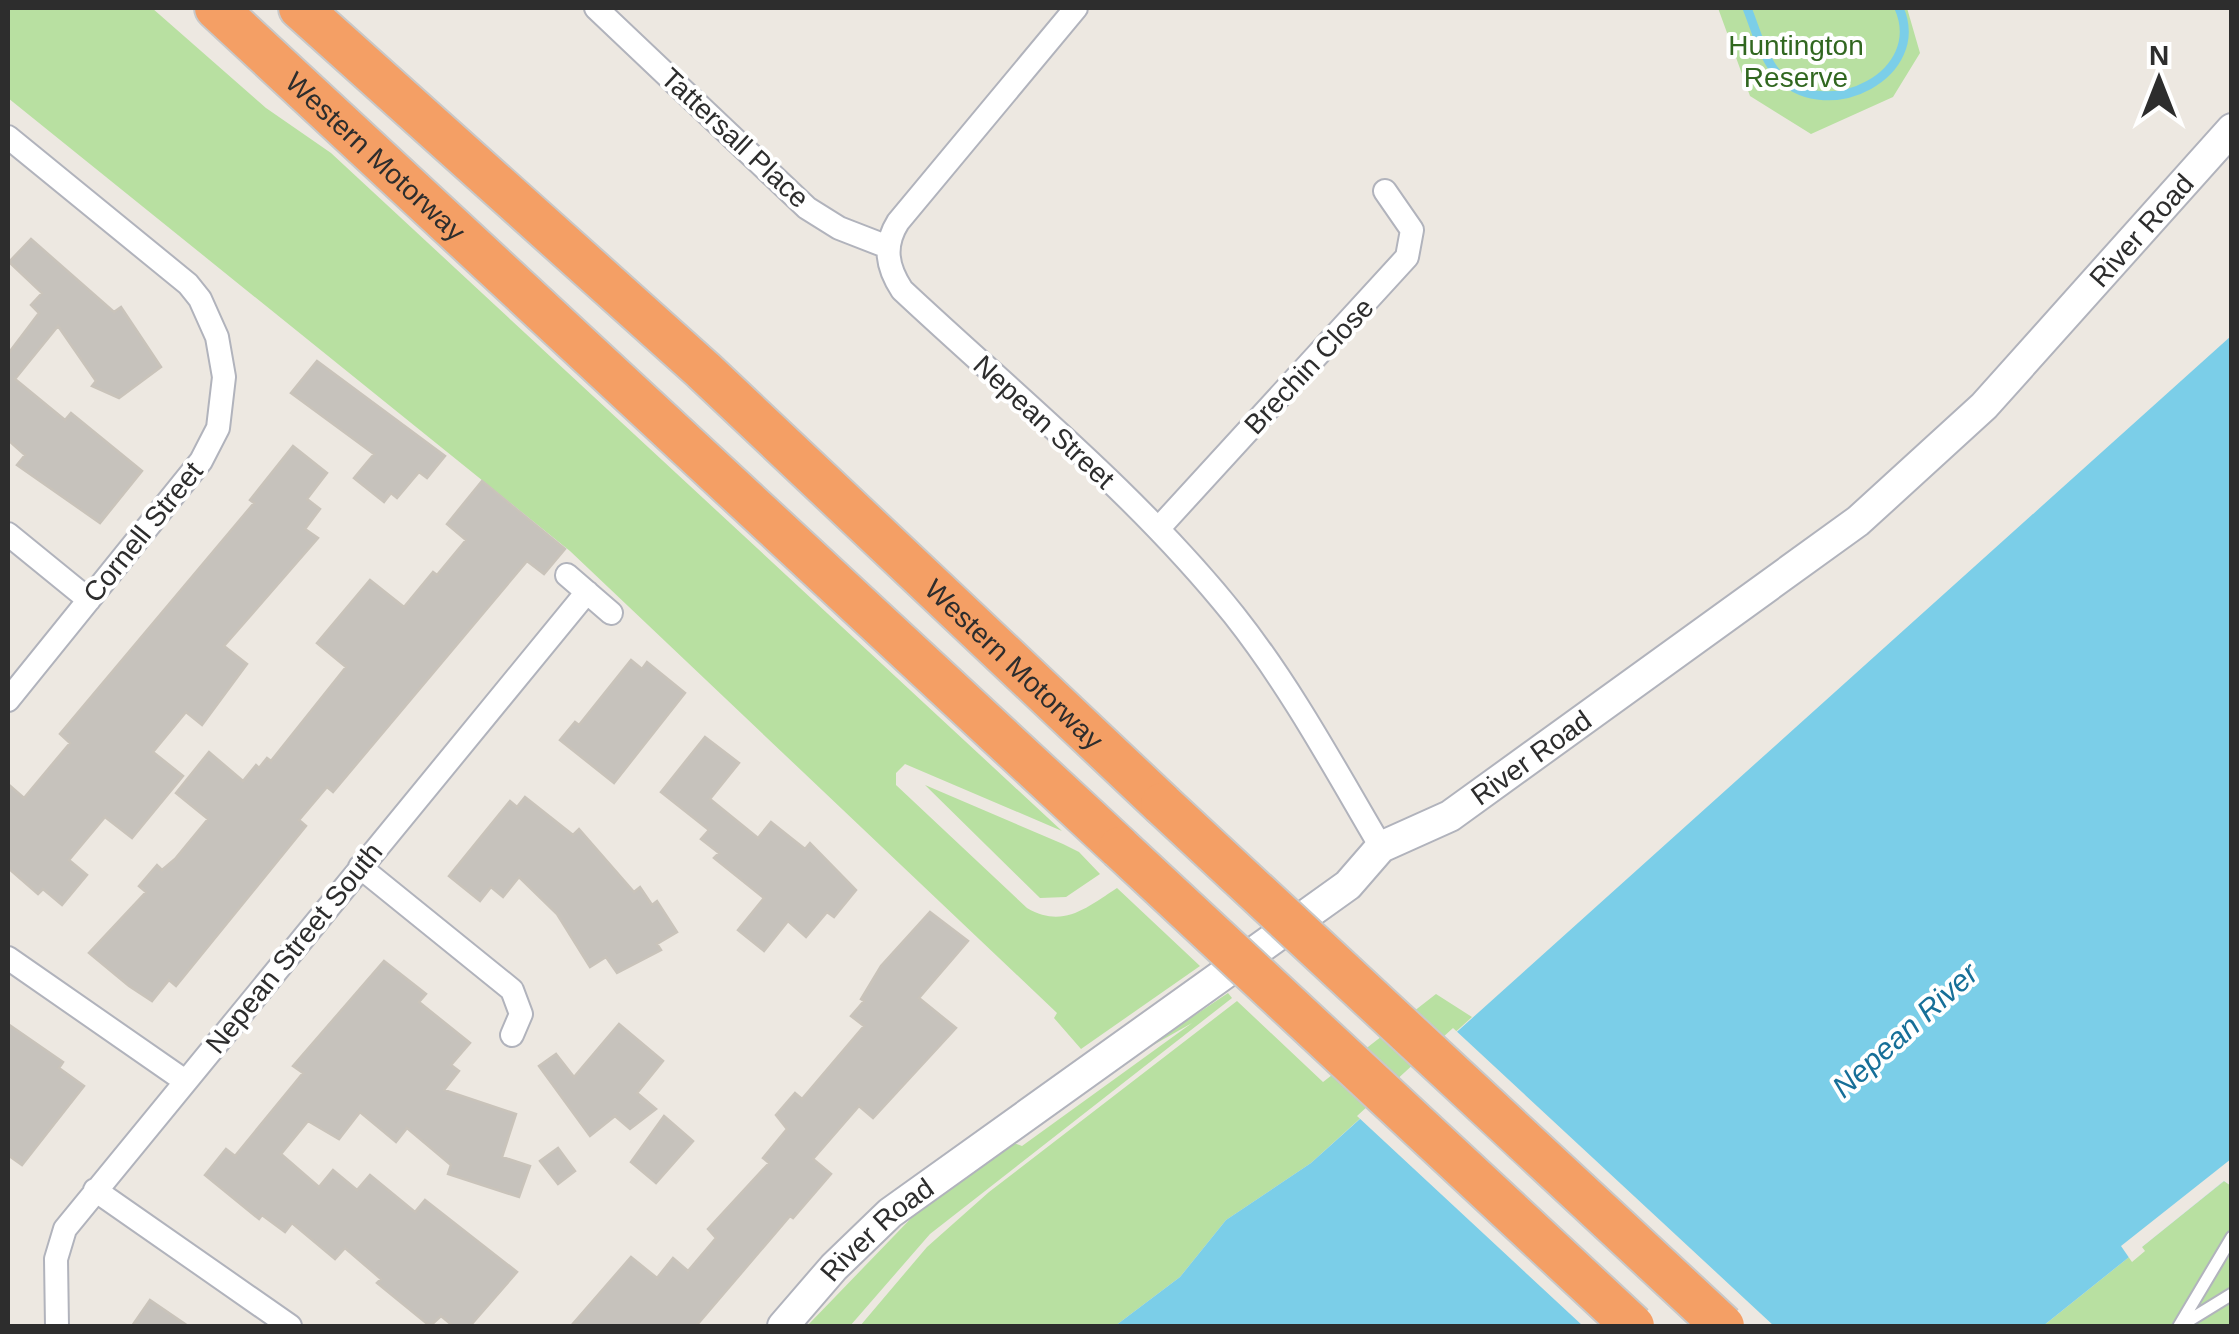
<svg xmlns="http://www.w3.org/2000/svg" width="2239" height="1334" viewBox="0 0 2239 1334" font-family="Arial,sans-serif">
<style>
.green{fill:#b8e0a1}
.water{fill:#7bcee8}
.pier{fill:#ede8e1}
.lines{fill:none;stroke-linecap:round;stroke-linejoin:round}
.stream{stroke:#7bcee8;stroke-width:9}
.building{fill:#c6c2bc;stroke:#c9c3ba;stroke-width:2.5}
.service-casing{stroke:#b1b3bc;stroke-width:15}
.minor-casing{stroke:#b1b3bc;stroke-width:26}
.tertiary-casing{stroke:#b1b3bc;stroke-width:34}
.motorway-casing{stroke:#c8c8c8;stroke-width:46}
.service{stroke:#fff;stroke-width:11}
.minor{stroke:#fff;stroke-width:22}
.tertiary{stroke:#fff;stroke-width:30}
.motorway{stroke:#f49f65;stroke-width:42}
.motorway-bridge-casing{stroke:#c8c8c8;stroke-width:46;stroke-linecap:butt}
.motorway-bridge{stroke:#f49f65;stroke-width:42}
.labels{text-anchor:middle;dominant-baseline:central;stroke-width:8;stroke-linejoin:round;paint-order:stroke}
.park-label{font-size:28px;fill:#316720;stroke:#fff}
.street-label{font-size:28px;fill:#2d2d2d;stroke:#fff}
.water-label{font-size:30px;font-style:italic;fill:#166f98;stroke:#fff}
</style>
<rect width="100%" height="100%" fill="#ede8e1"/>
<path class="green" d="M8,8h144l114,100 65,45 731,678 -157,-67 -9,9v12l131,123c36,21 59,0 90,-20l83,78 -119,83 -27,-31 3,-5 -487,-462 -562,-453z
M1718,8h189l13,45 -27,44 -82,37 -61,-38z
M925,785l138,59 16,8 21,22 -34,23 -26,1z
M1228,993l4,5 -302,236 -80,92h-43l113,-117 89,-68 13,5 170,-123 -58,33z
M1436,994l36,23 -161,146 -85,57 -46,57 -65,49h-255l67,-79 62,-55 248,-191 86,81z
M2224,1181l7,4v141h-188z"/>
<path class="water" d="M2231,336v849l-7,-4 -181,145h-928l65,-49 46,-57 85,-57z"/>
<path class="pier" d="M1453,1028l321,298h-191l-226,-210z
M2231,1159v27l-7,-5 -82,66 3,4 -13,11 -11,-16z"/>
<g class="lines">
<path class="stream" d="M1747,8c9,22 16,52 34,70 48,46 147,-4 118,-70"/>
</g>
<path class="building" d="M31,239l83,73 7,-5 40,60 -42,31 -27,-12 4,-5 -38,-55 -43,53 50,41 6,-7 71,58 -42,52 -83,-58 8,-10 -17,-15v-86l31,-41 -8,-8 11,-12 -33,-31z
M317,361l128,95 -18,22 -8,-6 -22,26 -6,-5 -7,9 -30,-24 20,-24 -83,-61z
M293,446l34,27 -20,26 13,10 -15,20 13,9 -94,108 23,18 -45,61 -16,-13 -33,40 30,24 -51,62 -27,-21 -36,43 18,15 -25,30 -19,-16 -5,5 -30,-26v-84l16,14 46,-55 -10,-9 194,-231 -4,-3z
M482,481l83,68 -21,25 -17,-13 -194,231 -6,-5 -28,33 7,6 -130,160 -7,-6 -17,21 -23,-15 -40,-33 57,-61 -7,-6 18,-21 5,5 13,-11 33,-40 -32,-26 33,-41 34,29 13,-16 3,3 8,-10 4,3 75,-94 -29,-24 53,-63 34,27 29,-35 4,3 29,-35 -19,-16z
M631,660l11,9 5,-7 38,31 -71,90 -54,-43 15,-18 4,3z
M705,737l34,26 -29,36 48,39 13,-16 34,27 5,-6 46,47 -22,27 -7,-5 -21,25 -18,-16 -24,30 -26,-21 26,-32 -50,-40 5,-5 -18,-14 8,-9 -48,-38z
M525,797l48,38 6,-6 55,63 6,-5 12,18 5,-4 20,31 -20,12 4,6 -44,23 -11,-16 -16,10 -33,-53 -38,-37 -16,20 -12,-10 -11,14 -31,-25 61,-75 7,6z
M930,912l38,29 -49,57 37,30 -83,90 -14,-12 -46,53 18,15 -38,44 -3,-2 -94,110h-125l60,-69 26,21 16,-20 15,13 28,-33 -8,-9 61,-66 -6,-5 24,-29 -11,-14 19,-22 7,6 62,-73 -13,-10 13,-15 -3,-2 20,-33z
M384,961l42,33 -7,8 51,41 -19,22 8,6 -15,19 72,24 -14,43 28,9 -11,31 -71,-23 3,-9 -44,-37 -11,14 -36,-30 -21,27 -31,-18 -27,33 38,33 14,-17 24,20 13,-15 45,37 10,-12 92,72 -47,54h-17l-12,-10 -11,10 -53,-43 4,-4 -36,-31 -10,11 -43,-36 -7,9 -23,-17 -3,4 -54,-44 21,-26 9,7 68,-83 -10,-7z
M8,1024l55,38 -4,6 25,18 -62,79 -14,-10z
M619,1024l44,37 -26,32 19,16 -26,20 -15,-13 -25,20 -51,-70 17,-12 18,23z
M664,1116l29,25 -37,42 -25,-21z
M558,1148l17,23 -17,13 -18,-23z
M150,1300l38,26h-56z"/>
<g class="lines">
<g class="service-casing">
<path id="service" d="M2179,1326l53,-89
M2180,1326l52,-32"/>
</g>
<g class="minor-casing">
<path id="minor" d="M596,8l211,200 32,20 49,19
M1076,8l-178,214c-15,24 -11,45 4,68 112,105 236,205 332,325 57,72 101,154 147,232
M8,137l180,147 12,15 17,38 7,40 -6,51 -17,33 -193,239
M1158,529l249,-272 5,-27 -27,-39
M8,534l81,66
M567,575l44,38
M360,867l152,123 9,24 -9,21
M8,958l177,123
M95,1190l195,136
M57,1326l-1,-67 9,-30 522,-637"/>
</g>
<g class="tertiary-casing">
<g id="tertiary">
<path id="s1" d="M783,1326l51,-59 56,-54 458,-328 33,-38 69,-31 408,-295 126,-115 248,-277"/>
</g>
</g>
<g class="motorway-casing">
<g id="motorway">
<path id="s2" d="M216,8l904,840"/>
<path id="s3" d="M300,8l403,362 459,434"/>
</g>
</g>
<use href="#service" class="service"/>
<use href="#minor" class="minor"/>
<use href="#tertiary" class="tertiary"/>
<use href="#motorway" class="motorway"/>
<g class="motorway-bridge-casing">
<path id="motorway-bridge" d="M1162,804l561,522
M1120,848l513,478"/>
</g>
<use href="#motorway-bridge" class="motorway-bridge"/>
</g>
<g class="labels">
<g class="park-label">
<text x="1796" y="45">Huntington<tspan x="1796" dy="32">Reserve</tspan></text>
</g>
<g class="street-label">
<text transform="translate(735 138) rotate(43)">Tattersall Place</text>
<text stroke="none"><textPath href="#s2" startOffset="218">Western Motorway</textPath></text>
<text stroke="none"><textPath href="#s1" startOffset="1755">River Road</textPath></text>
<text transform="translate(1309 366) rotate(-47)">Brechin Close</text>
<text transform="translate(1044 422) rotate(43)">Nepean Street</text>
<text transform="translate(143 532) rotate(-51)">Cornell Street</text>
<text stroke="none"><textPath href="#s3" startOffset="970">Western Motorway</textPath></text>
<text stroke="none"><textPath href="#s1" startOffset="945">River Road</textPath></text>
<text transform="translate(294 948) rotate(-51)">Nepean Street South</text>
<text stroke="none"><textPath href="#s1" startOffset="135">River Road</textPath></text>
</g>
<g class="water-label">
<text transform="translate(1905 1030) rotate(-42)">Nepean River</text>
</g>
</g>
<rect width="2239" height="1334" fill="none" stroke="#2d2d2d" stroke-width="20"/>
<g transform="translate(2159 80)" stroke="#ffffff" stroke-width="8" paint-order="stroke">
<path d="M0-8L18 38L0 25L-18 38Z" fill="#2d2d2d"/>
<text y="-15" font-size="28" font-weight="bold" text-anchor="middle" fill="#2d2d2d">N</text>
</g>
</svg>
